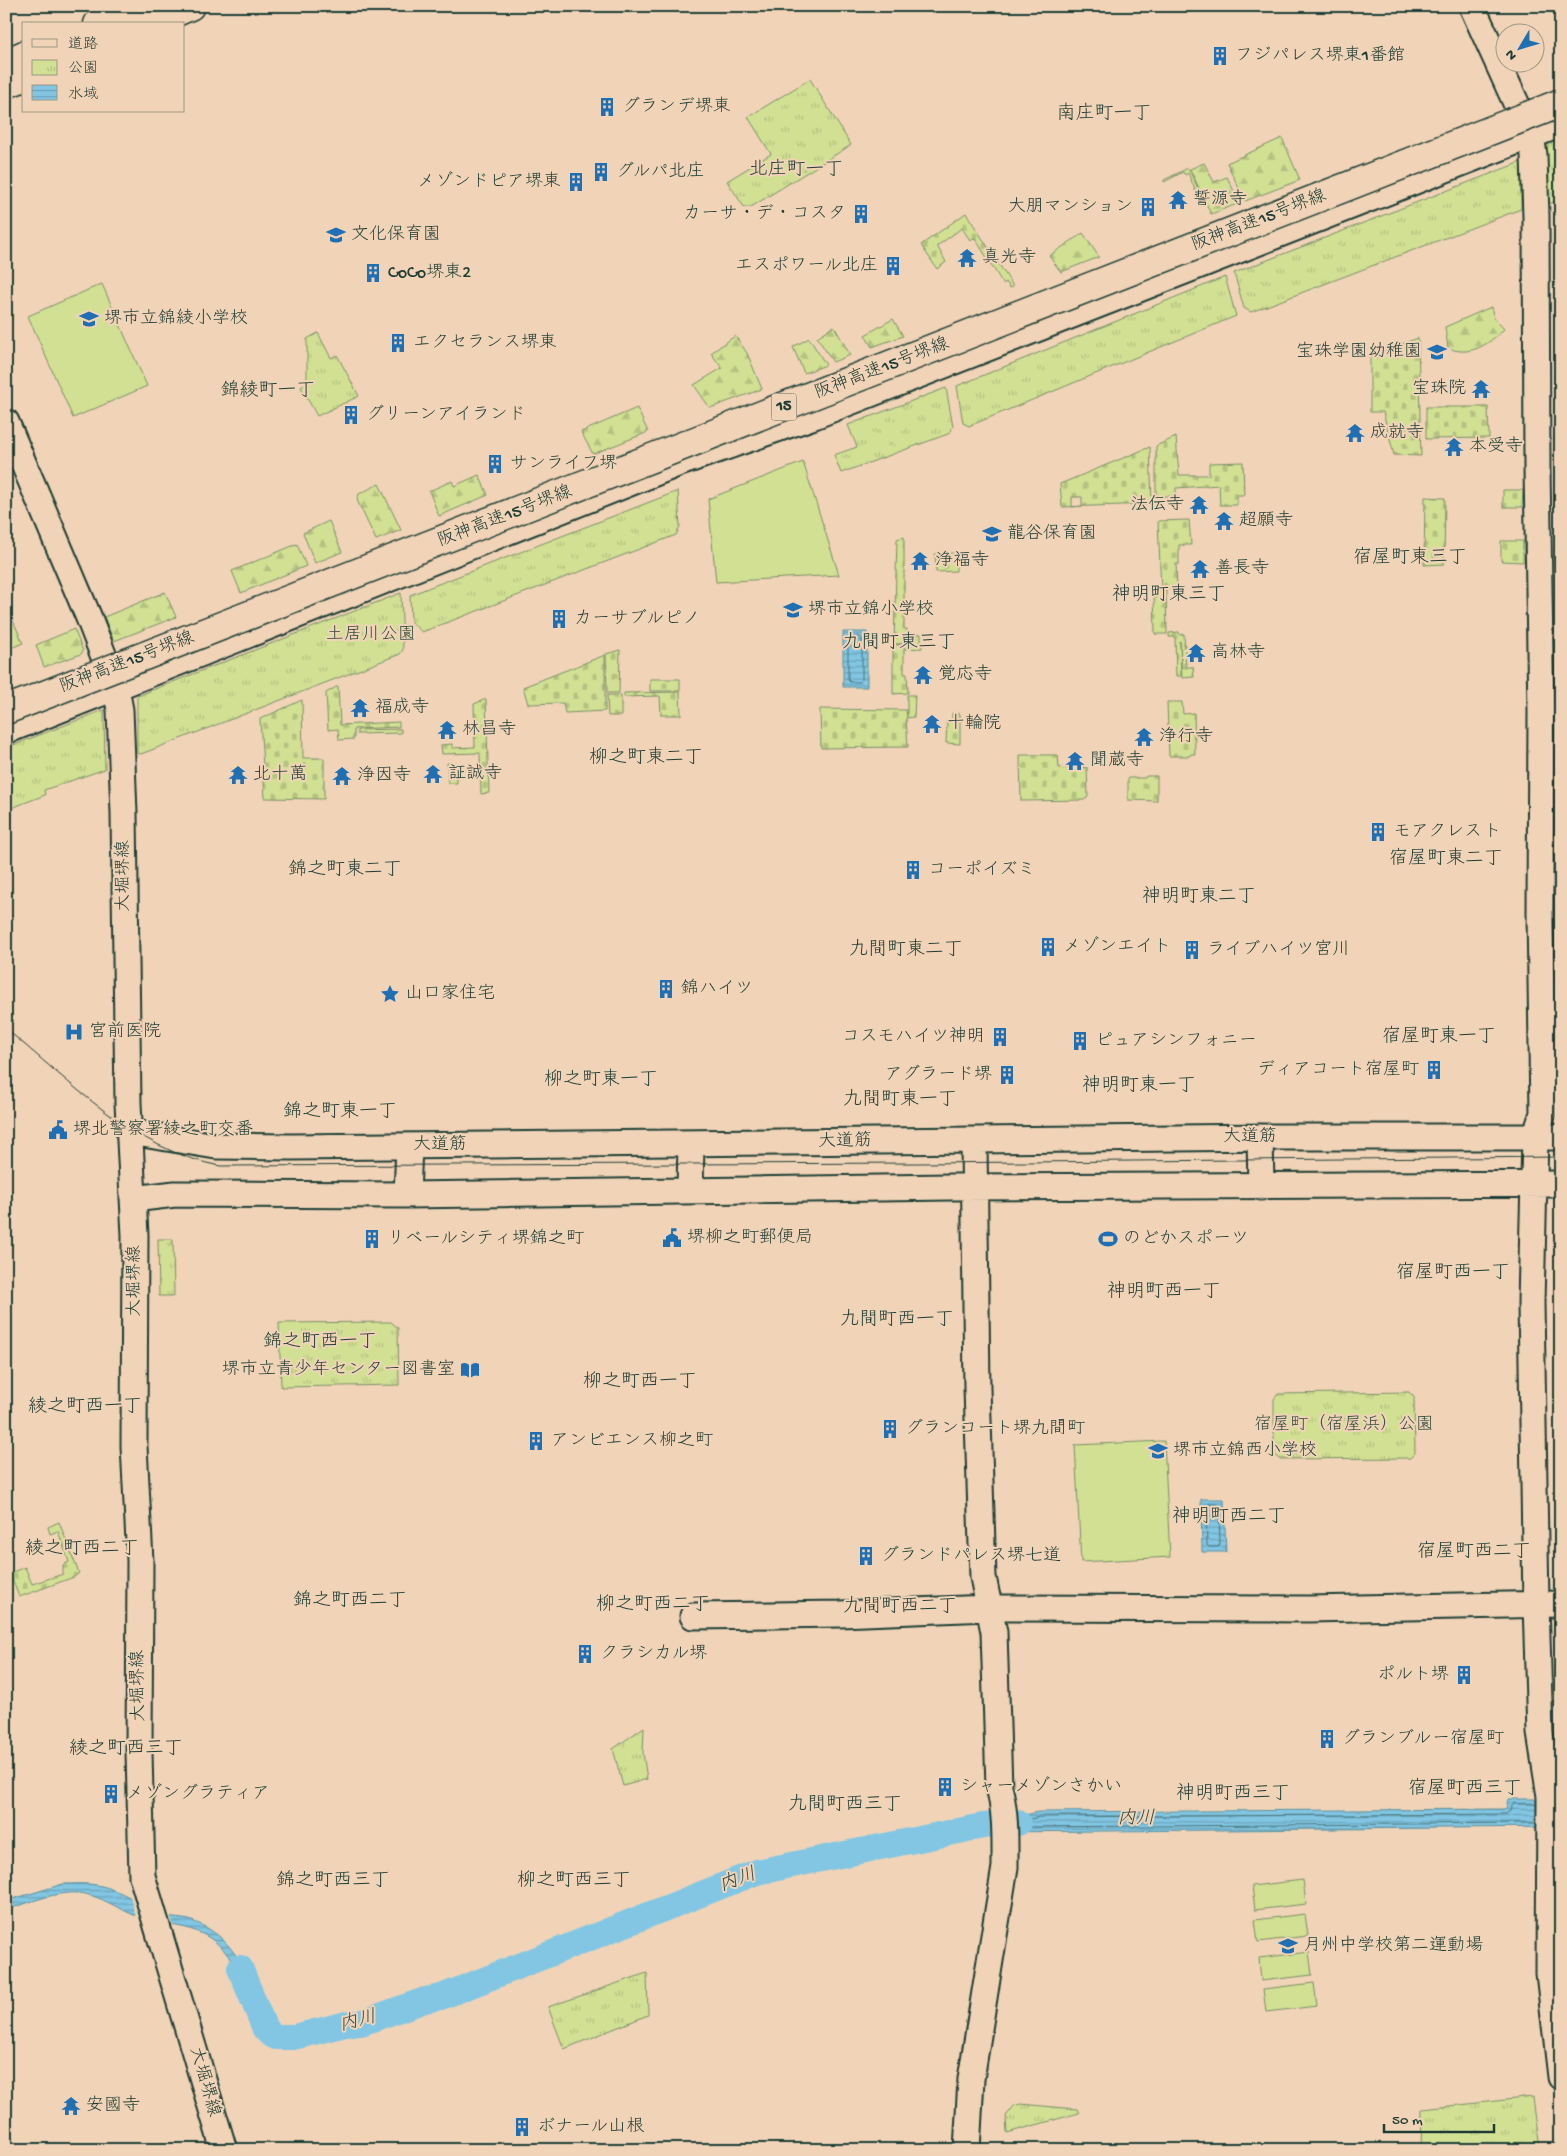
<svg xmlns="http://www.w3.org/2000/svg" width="1567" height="2156" viewBox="0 0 1567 2156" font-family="'Gochi Hand','Klee One',sans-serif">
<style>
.green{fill:#d2e094;stroke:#788e64}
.forest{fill:url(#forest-firs);stroke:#788e64}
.cemetery{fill:url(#cemetery-stones);stroke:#788e64;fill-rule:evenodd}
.park{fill:url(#park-tufts);stroke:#788e64}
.water{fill:url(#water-rules);stroke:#5a8f9d}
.pier{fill:#f1d4b8}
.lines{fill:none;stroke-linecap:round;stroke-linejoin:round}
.shore{stroke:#47747a;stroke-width:1}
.river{stroke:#82c6e3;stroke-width:26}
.secondary-casing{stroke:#1f3d34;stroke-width:29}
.primary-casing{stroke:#1f3d34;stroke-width:31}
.secondary{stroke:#f1d4b8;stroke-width:25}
.primary{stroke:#f1d4b8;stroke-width:28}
.tram{stroke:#1f3d34;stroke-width:1}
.highway-bridge-casing{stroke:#1f3d34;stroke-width:31;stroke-linecap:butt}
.highway-bridge{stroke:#f1d4b8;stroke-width:28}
.labels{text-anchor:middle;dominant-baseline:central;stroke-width:4;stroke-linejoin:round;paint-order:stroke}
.shield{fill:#f1d4b8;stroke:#5e6a5c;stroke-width:1}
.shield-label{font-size:16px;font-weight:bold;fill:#1f3d34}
.poi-label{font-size:18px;fill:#1f3d34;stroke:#f1d4b8;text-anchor:start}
.street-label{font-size:18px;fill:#1f3d34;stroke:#f1d4b8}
.park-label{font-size:18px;fill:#314d3e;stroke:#f1d4b8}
.neighbourhood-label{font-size:19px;fill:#1f3d34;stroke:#f1d4b8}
.water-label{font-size:19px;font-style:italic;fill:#294b46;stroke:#f1d4b8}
</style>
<defs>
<pattern id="forest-firs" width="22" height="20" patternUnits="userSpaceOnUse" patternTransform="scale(1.25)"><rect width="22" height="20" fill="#d2e094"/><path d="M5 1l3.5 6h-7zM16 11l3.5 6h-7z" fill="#b4c180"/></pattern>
<pattern id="cemetery-stones" width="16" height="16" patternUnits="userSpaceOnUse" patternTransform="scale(1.25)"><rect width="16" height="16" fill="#d2e094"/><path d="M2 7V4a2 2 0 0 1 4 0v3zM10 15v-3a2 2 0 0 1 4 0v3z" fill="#b4c180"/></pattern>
<pattern id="park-tufts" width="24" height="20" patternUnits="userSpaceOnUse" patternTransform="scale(1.25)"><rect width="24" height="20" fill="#d2e094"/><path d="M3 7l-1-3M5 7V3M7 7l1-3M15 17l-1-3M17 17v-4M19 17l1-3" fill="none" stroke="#b4c180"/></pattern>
<pattern id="water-rules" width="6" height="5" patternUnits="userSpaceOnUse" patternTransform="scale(1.25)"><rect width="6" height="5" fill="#82c6e3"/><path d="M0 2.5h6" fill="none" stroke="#6aa2b9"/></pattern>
</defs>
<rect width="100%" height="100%" fill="#f1d4b8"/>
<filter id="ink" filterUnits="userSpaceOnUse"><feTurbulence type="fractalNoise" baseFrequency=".02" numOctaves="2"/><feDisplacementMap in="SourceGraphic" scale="10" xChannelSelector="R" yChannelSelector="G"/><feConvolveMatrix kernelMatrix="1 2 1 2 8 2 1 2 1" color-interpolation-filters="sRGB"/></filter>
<g filter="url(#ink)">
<path class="green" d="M102,284l45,102 -74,32 -45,-102z
M803,462l36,113 -123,7 -8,-83z
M6,605l17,38 -17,7z
M1164,1441l6,116 -89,5 -6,-117z
M1303,1880l3,24 -51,6 -3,-24z
M1305,1914l3,22 -50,6 -3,-22z
M1309,1952l3,23 -51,6 -2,-23z
M1314,1983l3,23 -51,6 -3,-23z"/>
<path class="forest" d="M1282,138l18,42 -55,21 -18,-38z
M1204,163l10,19 13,-5 13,26 -29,11 -21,-45z
M1083,233l16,24 -38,15 -12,-16z
M1491,307l3,11 10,11c-16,16 -34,28 -56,19l-3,-21z
M893,319l10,17 -31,11 -7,-12z
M834,326l16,29 -17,7 -16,-25z
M735,336l12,17 15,36 -52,19 -16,-23 28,-17 -11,-15z
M809,338l17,27 -22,8 -11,-26z
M637,408l11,24 -55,22 -12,-22z
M479,475l9,20 -49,21 -10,-25 23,-10 2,5z
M379,484l22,46 -25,10 -19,-40 2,-6z
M329,521l13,31 -27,11 -12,-30z
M297,544l9,22 -65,27 -9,-22z
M165,592l11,25 -62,24 -10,-24z
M74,629l9,22 -2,3 -37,13 -8,-22z"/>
<path class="cemetery" d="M1188,168l14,28 -4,1 -10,-24 -3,2 -2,-3 -19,10v-2z
M966,213l47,73 -3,2 -4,-6 -3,2 -28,-46 -5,2 -8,-12 -25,18 9,16 -9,7 -16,-24z
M1418,338l3,118 -27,-1 -11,-43h-13v-56z
M1426,407h62l1,31 -63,1z
M1176,437l3,38h30v-12l34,-1 1,33h-7v10h-17l-1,-20 -43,3v8h-20v-50z
M1150,447l2,57 -90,3 -2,-23zM1082,497v9l-10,1v-10z
M1503,490h20l-1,17h-19z
M1425,497l20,1 -1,66 -20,1z
M1189,520l2,25h-12v19h-3l1,25 -16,1 -3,-69z
M904,537v92h3v4l14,1v9l-27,1 3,-105z
M1501,541h22v21l-22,-1z
M956,553v18l-20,1 -1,-18z
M1154,591h12l1,43h-12z
M1179,632l1,3 4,-1 2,33h7l1,10 -12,1 -2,-37 1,35h-5l-1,-39h-6v-4z
M922,644v4l-18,1v25h3l1,19 -15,1v-49z
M620,650l-1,43h-12l-1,-39z
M605,655v56l-40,2 -2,-10 -35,1 -5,-17z
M650,679h30v12h-30z
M338,686l2,39 59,-3v5l-45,2v10l-15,1 -1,-11 -10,1 -2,-37z
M680,692l1,23h-20l-1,-19 -36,1v-4z
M607,695h14v21h-13z
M907,695h8l-1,22 -8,1 2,29 -87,1 -1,-39 86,1 1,7z
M486,699l3,94 -8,1 -1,-41 -38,1 -1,-9 11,-1v4l23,-1 -1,-43z
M302,700l1,58h21v41l-59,-1 -5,-79z
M1167,702h15l1,12 11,-1 1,41h-4l-1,2h-21z
M952,713l8,1v30l-14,-1 1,-22h5z
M401,729v4l-44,1v-4z
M1020,755h38l1,13 28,-1 1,30 -4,3 -63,1z
M447,763h9l1,20h-9z
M1146,776h11v25l-29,-1v-22h17z
M59,1522l20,51 -5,4 -55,20 -9,-24 15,-6 7,17 31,-10v-9l6,-3 -11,-31 -8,3 -2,-7z"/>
<path class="park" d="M810,79l41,66 -100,62h-7l-17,-26 44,-27 -23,-37z
M1561,137v62l-15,6v-54l4,-10z
M1521,162v47l-270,103 -7,-4 -10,-35z
M1225,277l11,39 -267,110 -6,-3 -6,-37z
M318,333l13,25 6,-3 22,41 -42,20 -16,-29 6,-4v-44z
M946,388l7,39 -5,7 -107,39 -7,-18 23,-8 -9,-22z
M678,491l2,36 -4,8 -254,97 -11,-10 -1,-27z
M401,593l2,57 -3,4 -259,100 -4,-1v-57z
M104,710l1,59 -61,21 1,5 -39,15v-62z
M158,1239h15l1,57h-15z
M391,1322l7,6 1,57 -118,2 -2,-64z
M1409,1392l5,5 1,56 -5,5 -130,1 -6,-5v-55l4,-5z
M644,1727l-1,26 4,26 -24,7 -10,-37z
M647,1973l1,42 -84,34 -16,-42z
M1533,2097l7,53h-119l1,-41z
M1020,2104l57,5 2,4 -72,20 -1,-17 8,-10z"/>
<path class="water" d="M843,632h24v55h-24z
M1201,1499h23l2,53h-24z
M1508,1799h26l27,7v21l-569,5 -9,-3 -1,-6h8l48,-11 468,-3z
M63,1884c11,0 23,-1 34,1 20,3 50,22 69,31 7,3 15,2 23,4 40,13 55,44 68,81l-6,1c-16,-38 -25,-65 -69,-75 -16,-3 -33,-6 -48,-12 -22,-9 -40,-24 -65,-22 -21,1 -43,11 -63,17v-9z"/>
<path class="pier" d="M130,1896l40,19 4,13 -37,-9z"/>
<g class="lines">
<path class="shore" d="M850,637h10l2,2v41l-2,2h-10l-2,-2v-41z
M1209,1504h8l2,2 1,38 -2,3h-9l-2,-2 -1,-38z
M1018,1822l21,-5 467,-3 4,-3 3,-7h23
M1018,1827l518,-4"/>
<path class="river" d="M240,1968l25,61 5,5 6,3h18l52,-13 15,-1 64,-23 16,-3 316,-125 226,-46 35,-3"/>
<g class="secondary-casing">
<path id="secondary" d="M1472,6l59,130 3,19 2,62 1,251 4,244 -1,201 3,200 -8,24 -4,166 5,301 4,129 10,63 -1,177 12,104
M6,422l83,196 27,70 4,22 4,103 4,290 7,132 -1,211 6,115 -1,191 3,124 82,274
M6,731l674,-268 134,-47 747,-292
M130,1132l86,14 75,1 979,-10h291
M1260,1137l1,50
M690,1190l1,-46
M407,1195l2,-49
M133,1199l42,-5 232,1 544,-8 610,-3
M693,1616l147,-2 149,-6 319,1 253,-5
M967,2150l4,-71 34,-212c0,-27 1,-54 -6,-80l-5,-155 -11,-55 -6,-189 -3,-247"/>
</g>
<g class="primary-casing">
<path id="primary" d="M98,24l43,-18
M149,24l41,-18
M6,63l18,-8
M6,84l18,-7"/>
</g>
<use href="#secondary" class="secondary"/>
<use href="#primary" class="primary"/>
<path class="tram" d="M6,1029c66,54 128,121 214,137l700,-3 641,-6"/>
<g class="highway-bridge-casing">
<path id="highway-bridge" d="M6,710l1555,-607"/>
</g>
<use href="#highway-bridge" class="highway-bridge"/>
</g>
</g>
<defs>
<g id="building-bare" transform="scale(1.5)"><path d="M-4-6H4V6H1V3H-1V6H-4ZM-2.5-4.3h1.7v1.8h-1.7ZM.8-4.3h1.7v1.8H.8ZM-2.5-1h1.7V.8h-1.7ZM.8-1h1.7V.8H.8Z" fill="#1f6fb2" stroke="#f1d4b8" stroke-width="2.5" paint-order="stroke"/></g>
<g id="temple-bare" transform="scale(1.5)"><path d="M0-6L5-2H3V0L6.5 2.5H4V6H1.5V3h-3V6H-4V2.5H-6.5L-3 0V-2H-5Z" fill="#1f6fb2" stroke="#f1d4b8" stroke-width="2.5" paint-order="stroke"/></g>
<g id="school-bare" transform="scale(1.5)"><path d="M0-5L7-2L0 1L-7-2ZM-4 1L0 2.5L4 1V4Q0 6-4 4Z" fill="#1f6fb2" stroke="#f1d4b8" stroke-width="2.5" paint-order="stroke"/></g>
<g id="sight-bare" transform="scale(1.5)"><path d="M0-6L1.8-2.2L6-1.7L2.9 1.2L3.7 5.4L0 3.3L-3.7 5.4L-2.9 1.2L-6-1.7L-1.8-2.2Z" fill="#1f6fb2" stroke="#f1d4b8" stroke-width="2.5" paint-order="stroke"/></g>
<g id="hospital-bare" transform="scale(1.5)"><path d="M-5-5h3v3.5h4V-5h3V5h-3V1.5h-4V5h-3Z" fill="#1f6fb2" stroke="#f1d4b8" stroke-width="2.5" paint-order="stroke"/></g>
<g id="civic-bare" transform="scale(1.5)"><path d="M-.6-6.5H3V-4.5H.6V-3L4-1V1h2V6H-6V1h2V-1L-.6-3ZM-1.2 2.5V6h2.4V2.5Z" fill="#1f6fb2" stroke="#f1d4b8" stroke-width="2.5" paint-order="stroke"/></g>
<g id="stadium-bare" transform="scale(1.5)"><path d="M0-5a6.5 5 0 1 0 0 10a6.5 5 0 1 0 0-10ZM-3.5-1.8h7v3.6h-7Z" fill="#1f6fb2" stroke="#f1d4b8" stroke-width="2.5" paint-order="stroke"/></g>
<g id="library-bare" transform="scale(1.5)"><path d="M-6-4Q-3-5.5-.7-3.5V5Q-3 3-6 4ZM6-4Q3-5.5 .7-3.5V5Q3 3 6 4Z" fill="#1f6fb2" stroke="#f1d4b8" stroke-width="2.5" paint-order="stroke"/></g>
</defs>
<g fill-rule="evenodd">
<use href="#building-bare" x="1220" y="56"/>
<use href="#building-bare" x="607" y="107"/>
<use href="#building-bare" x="601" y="172"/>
<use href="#building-bare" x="576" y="182"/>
<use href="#temple-bare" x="1178" y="200"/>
<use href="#building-bare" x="1148" y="207"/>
<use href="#building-bare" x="861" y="214"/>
<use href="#school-bare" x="336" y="235"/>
<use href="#temple-bare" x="967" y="258"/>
<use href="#building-bare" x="893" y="266"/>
<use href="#building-bare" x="373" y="273"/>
<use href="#school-bare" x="89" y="319"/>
<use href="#building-bare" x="398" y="343"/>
<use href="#school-bare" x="1437" y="352"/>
<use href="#temple-bare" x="1481" y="389"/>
<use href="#building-bare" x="351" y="415"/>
<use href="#temple-bare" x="1355" y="433"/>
<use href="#temple-bare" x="1454" y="447"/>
<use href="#building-bare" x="495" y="464"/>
<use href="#temple-bare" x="1199" y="505"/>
<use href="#temple-bare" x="1224" y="521"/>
<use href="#school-bare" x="992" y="534"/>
<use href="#temple-bare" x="920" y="561"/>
<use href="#temple-bare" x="1200" y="569"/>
<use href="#school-bare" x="793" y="610"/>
<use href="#building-bare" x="559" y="619"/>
<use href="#temple-bare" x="1196" y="653"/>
<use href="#temple-bare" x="923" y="675"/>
<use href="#temple-bare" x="360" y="708"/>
<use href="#temple-bare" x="932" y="724"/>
<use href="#temple-bare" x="447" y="730"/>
<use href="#temple-bare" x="1144" y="737"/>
<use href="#temple-bare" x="1075" y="761"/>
<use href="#temple-bare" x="433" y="774"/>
<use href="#temple-bare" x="238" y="775"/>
<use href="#temple-bare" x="342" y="776"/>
<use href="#building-bare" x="1378" y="832"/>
<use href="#building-bare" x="913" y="870"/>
<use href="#building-bare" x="1048" y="947"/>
<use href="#building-bare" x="1192" y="950"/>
<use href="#building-bare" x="666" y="989"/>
<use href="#sight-bare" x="390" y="994"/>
<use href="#hospital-bare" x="74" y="1032"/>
<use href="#building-bare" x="1000" y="1037"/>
<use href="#building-bare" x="1080" y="1041"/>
<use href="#building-bare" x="1434" y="1070"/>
<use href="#building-bare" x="1007" y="1075"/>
<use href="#civic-bare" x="58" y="1130"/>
<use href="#civic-bare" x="672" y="1238"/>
<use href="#building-bare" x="372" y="1239"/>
<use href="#stadium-bare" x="1108" y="1239"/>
<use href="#library-bare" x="470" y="1370"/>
<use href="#building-bare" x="890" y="1429"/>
<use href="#building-bare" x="536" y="1441"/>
<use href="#school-bare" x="1158" y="1451"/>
<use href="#building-bare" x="866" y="1556"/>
<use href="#building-bare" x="585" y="1654"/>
<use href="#building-bare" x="1464" y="1675"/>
<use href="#building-bare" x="1327" y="1739"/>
<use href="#building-bare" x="945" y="1787"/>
<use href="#building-bare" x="111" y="1794"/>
<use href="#school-bare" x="1288" y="1946"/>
<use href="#temple-bare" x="71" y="2106"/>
<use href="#building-bare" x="522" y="2127"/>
</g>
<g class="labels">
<rect class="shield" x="771.5" y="393.5" width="25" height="27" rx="4"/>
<g class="shield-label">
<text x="784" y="407">15</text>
</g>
<g class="poi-label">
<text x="1235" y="56">フジパレス堺東1番館</text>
<text x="622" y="107">グランデ堺東</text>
<text x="616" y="172">グルパ北庄</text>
<text x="561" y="182" text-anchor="end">メゾンドピア堺東</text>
<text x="1193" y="200">誓源寺</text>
<text x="1133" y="207" text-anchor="end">大朋マンション</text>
<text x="846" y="214" text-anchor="end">カーサ・デ・コスタ</text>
<text x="351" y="235">文化保育園</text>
<text x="982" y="258">真光寺</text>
<text x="878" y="266" text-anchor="end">エスポワール北庄</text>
<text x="388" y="273">CoCo堺東2</text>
<text x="104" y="319">堺市立錦綾小学校</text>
<text x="413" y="343">エクセランス堺東</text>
<text x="1422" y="352" text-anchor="end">宝珠学園幼稚園</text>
<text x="1466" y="389" text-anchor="end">宝珠院</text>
<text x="366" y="415">グリーンアイランド</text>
<text x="1370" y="433">成就寺</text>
<text x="1469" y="447">本受寺</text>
<text x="510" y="464">サンライフ堺</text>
<text x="1184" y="505" text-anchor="end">法伝寺</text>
<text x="1239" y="521">超願寺</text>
<text x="1007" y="534">龍谷保育園</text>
<text x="935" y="561">浄福寺</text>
<text x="1215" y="569">善長寺</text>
<text x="808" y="610">堺市立錦小学校</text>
<text x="574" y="619">カーサブルピノ</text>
<text x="1211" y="653">高林寺</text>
<text x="938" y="675">覚応寺</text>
<text x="375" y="708">福成寺</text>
<text x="947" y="724">十輪院</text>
<text x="462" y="730">林昌寺</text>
<text x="1159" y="737">浄行寺</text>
<text x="1090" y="761">聞蔵寺</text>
<text x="448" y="774">証誠寺</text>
<text x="253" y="775">北十萬</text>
<text x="357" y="776">浄因寺</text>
<text x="1393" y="832">モアクレスト</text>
<text x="928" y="870">コーポイズミ</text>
<text x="1063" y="947">メゾンエイト</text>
<text x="1207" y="950">ライブハイツ宮川</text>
<text x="681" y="989">錦ハイツ</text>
<text x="405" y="994">山口家住宅</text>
<text x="89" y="1032">宮前医院</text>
<text x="985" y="1037" text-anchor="end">コスモハイツ神明</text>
<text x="1095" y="1041">ピュアシンフォニー</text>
<text x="1419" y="1070" text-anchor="end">ディアコート宿屋町</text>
<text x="992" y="1075" text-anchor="end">アグラード堺</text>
<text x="73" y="1130">堺北警察署綾之町交番</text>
<text x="687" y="1238">堺柳之町郵便局</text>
<text x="387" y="1239">リベールシティ堺錦之町</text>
<text x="1123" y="1239">のどかスポーツ</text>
<text x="455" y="1370" text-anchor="end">堺市立青少年センター図書室</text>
<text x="905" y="1429">グランコート堺九間町</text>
<text x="551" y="1441">アンビエンス柳之町</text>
<text x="1173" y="1451">堺市立錦西小学校</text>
<text x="881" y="1556">グランドパレス堺七道</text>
<text x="600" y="1654">クラシカル堺</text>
<text x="1449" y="1675" text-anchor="end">ポルト堺</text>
<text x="1342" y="1739">グランブルー宿屋町</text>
<text x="960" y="1787">シャーメゾンさかい</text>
<text x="126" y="1794">メゾングラティア</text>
<text x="1303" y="1946">月州中学校第二運動場</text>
<text x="86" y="2106">安國寺</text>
<text x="537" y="2127">ボナール山根</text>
</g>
<g class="street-label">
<text transform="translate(1259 221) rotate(-21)">阪神高速15号堺線</text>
<text transform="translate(882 369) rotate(-21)">阪神高速15号堺線</text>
<text transform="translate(505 517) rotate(-21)">阪神高速15号堺線</text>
<text transform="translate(127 663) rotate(-21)">阪神高速15号堺線</text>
<text transform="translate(124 876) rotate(-90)">大堀堺線</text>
<text x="1250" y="1137">大道筋</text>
<text transform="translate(845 1142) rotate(-1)">大道筋</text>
<text x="440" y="1145">大道筋</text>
<text transform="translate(135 1281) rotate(-90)">大堀堺線</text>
<text transform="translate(139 1686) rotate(-91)">大堀堺線</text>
<text transform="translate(204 2082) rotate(74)">大堀堺線</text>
</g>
<g class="park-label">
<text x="371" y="635">土居川公園</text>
<text x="1344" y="1425">宿屋町（宿屋浜）公園</text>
</g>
<g class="neighbourhood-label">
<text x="1104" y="114">南庄町一丁</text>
<text x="796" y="170">北庄町一丁</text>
<text x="268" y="391">錦綾町一丁</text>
<text x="1410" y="558">宿屋町東三丁</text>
<text x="1169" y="595">神明町東三丁</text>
<text x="899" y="643">九間町東三丁</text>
<text x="646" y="758">柳之町東二丁</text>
<text x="1446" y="859">宿屋町東二丁</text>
<text x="345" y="870">錦之町東二丁</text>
<text x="1199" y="897">神明町東二丁</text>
<text x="906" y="950">九間町東二丁</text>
<text x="1439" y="1037">宿屋町東一丁</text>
<text x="601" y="1080">柳之町東一丁</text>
<text x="1139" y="1086">神明町東一丁</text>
<text x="900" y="1100">九間町東一丁</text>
<text x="340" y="1112">錦之町東一丁</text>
<text x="1453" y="1273">宿屋町西一丁</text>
<text x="1164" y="1292">神明町西一丁</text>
<text x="897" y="1320">九間町西一丁</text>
<text x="320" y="1342">錦之町西一丁</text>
<text x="640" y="1382">柳之町西一丁</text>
<text x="85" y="1407">綾之町西一丁</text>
<text x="1229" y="1517">神明町西二丁</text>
<text x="82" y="1549">綾之町西二丁</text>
<text x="1474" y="1552">宿屋町西二丁</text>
<text x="350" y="1601">錦之町西二丁</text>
<text x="653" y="1605">柳之町西二丁</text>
<text x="900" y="1607">九間町西二丁</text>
<text x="126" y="1749">綾之町西三丁</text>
<text x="1465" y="1789">宿屋町西三丁</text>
<text x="1233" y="1794">神明町西三丁</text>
<text x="845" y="1805">九間町西三丁</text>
<text x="333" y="1881">錦之町西三丁</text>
<text x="574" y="1881">柳之町西三丁</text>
</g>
<g class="water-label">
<text x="1136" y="1819">内川</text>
<text transform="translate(738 1881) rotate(-20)">内川</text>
<text transform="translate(358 2022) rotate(-14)">内川</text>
</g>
</g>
<rect width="1567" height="2156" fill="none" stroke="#f1d4b8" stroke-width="25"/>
<rect x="12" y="12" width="1542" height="2131" fill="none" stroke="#1f3d34" stroke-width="2" filter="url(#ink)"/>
<rect x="22" y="22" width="162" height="90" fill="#f1d4b8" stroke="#9d9883"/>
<rect x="32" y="39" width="25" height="8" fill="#f1d4b8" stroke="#9d9883"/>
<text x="68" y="48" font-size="15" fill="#1f3d34">道路</text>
<rect x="32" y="60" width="25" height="15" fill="url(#park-tufts)" stroke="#9d9883"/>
<text x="68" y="72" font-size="15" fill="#1f3d34">公園</text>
<rect x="32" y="85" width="25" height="15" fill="url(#water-rules)" stroke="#9d9883"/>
<text x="68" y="98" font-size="15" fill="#1f3d34">水域</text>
<g transform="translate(1520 48) rotate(232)"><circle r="24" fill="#f1d4b8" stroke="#9d9883"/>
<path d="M0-4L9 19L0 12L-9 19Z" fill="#1f6fb2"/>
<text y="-8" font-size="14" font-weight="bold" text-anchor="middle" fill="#1f3d34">N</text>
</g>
<path d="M1384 2124v8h110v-8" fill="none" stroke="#1f3d34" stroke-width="2.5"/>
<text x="1392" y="2124" font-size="15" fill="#1f3d34" stroke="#f1d4b8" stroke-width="4" paint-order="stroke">50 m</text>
</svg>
